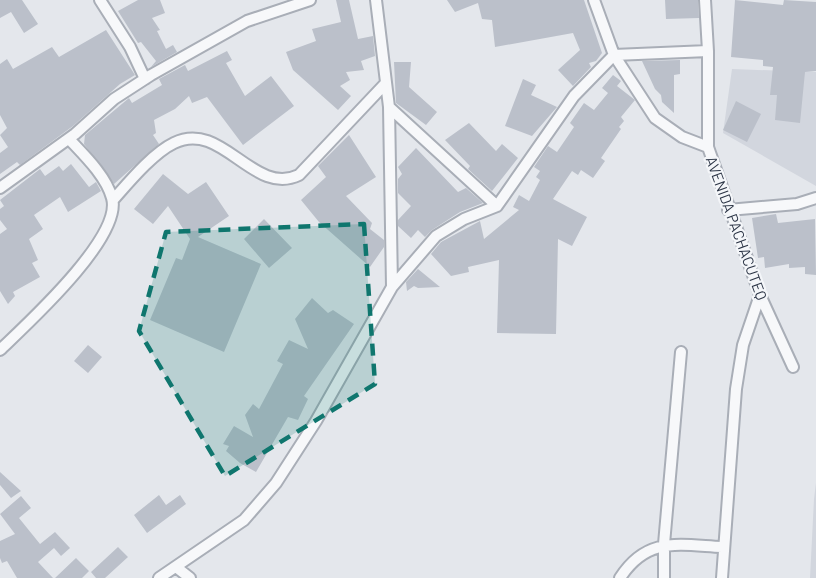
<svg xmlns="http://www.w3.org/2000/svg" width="816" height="578" viewBox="0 0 816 578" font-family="Barlow,sans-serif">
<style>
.built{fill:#d2d6de}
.building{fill:#bbc0ca}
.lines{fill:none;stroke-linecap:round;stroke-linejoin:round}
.street-casing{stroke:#a9aeb7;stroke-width:14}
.street{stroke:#f7f8fa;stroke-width:10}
.marked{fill:#0f766e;fill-opacity:0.2;stroke:#0f766e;stroke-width:4.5;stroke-dasharray:12 8;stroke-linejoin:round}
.labels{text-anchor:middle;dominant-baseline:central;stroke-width:4.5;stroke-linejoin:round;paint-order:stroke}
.street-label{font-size:15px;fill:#2b3445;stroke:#f4f6f9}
</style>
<rect width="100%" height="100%" fill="#e4e7ec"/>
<path class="built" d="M732,69l84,3v114l-93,-53z
M816,483v95h-6l4,-79z"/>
<path class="building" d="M0,0h22l16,24 -14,9 -13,-21 -11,6z
M138,0h22l5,13 -13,5 8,12 -3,1 9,18 7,-4 4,7 -26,15 5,-6 -15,-19 -3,1 -20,-32z
M336,0h13l9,39 15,-3 2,20 -14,5 3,9 -18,2 4,8 -10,6 11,10 -13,14 -45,-40 -7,-18 30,-11 -4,-12 29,-7z
M447,0h137l18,53 -6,8 -7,2 2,4 -18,19 -15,-16 22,-20 -7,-17 -78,14 -3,-27 -10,-1 -4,-16 -23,9z
M665,0h33l1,18 -33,1z
M735,0l48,5 1,-5 32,2v69l-11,1 -5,51 -25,-3 2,-25h-7l3,-28 -10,-1v-6l-32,-3z
M106,30l29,45 -15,9 -47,42 -53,39 -3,-3 -17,12v-21l8,-6 -8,-12 7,-7 -7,-13v-51l7,-5 6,10 39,-22 7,10z
M227,51l5,9 -6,3 19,33 26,-20 23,30 -51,39 -36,-48 -15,6 -3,-7 -14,13 -21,11 2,13 -3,2 6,9 -45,40 -30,-40 1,-9 44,-37 3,5 30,-18 -3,-6 26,-14 3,6z
M680,60v14l-6,1v38l-12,-11 -1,-7 -6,-6 -13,-28z
M394,62h17l-2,25 28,25 -11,13 -30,-22z
M613,75l8,6 -4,5 18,14 -14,17 3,4 -5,6 2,2 -20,29 4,3 -12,17 -12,-8 -3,5 -6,-4 -19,28 34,18 -15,29 -14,-7 -2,95 -59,-1 2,-73 -31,7 1,5 -18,4 -20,-22 10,-12 39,-21 4,18 35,-29 -6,-3 6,-12 10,6 11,-21 -4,-3 4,-6 -6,-4 14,-21 9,6 17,-25 -4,-4 14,-20 10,7 14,-17 -6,-5z
M523,79l13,6 -5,10 26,12 -25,29 -27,-10z
M736,101l25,13 -14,28 -24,-12z
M469,123l27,28 6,-7 16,14 -26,33 -24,-22 2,-3 -25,-26z
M349,135l27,42 -30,19 26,27 -2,6 14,11v7l-14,20 -51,-45 -18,-22 25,-23 -8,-11z
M416,148l42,44 8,-4 17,15 -23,9 -28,18 -7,7 -7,-7 -7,8 -13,-12v-6l13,-14 -13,-13v-14l4,-5 -4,-7z
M71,164l18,23 7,-5 5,9 -33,21 -8,-15 -26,18 9,14 -14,10 9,21 -6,3 8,14 -27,15 2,4 -7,8 -8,-13v-57l7,-5 -7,-9v-11l4,-3 -4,-6 40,-31 5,7 14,-10 4,5z
M163,174l25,20 18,-12 23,34 -31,21 63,27 -37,88 -74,-32 26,-62 6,2 8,-21 -22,-33 -15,18 -19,-15z
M776,214l2,9 37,-4 1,56 -11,-1v-7l-16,1v-4l-24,4 -1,-11 -6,1 -6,-40z
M264,219l28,29 -23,20 -25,-29z
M418,269l22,18 -22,1 -4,-2 -7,5 -1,-9z
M312,298l16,15 5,-3 21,14 -50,72 4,3 -10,21 -10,-3 -32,55 -16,-9 -14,-12 3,-5 -6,-2 11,-18 19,11 -8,-22 8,-11 6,5 24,-45 -6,-3 12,-21 19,9 -13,-30z
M88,345l14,12 -14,16 -14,-12z
M0,472l21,19 -10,7 -11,-13z
M159,495l7,10 14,-10 6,9 -39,29 -13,-18z
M21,496l10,12 -12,10 21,26 15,-12 15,16 -9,8 -7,-8 -16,14 15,16h-36l-10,-17 -5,2 -2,-5v-17l15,-7 -15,-20z
M118,547l10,10 -23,21h-9l-5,-6z
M76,558l13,13 -7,7h-27z"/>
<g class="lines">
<g class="street-casing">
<path id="street" d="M100,0l30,47 15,32
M376,0l13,107 3,180
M594,0l20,55 94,-4
M705,0l3,51v96
M389,107l108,99
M0,188l75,-54 39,-35 37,-24 96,-54 63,-21
M113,200c16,-18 40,-47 61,-57 48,-24 79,54 125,32l86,-91
M728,210l69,-6 19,-6
M0,350c27,-26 123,-113 112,-152 -6,-22 -28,-43 -43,-59
M176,567l14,11
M159,578l85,-58 32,-37 40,-62 76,-134 44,-51 28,-17 33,-13 77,-110 40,-41 41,63 27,19 26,10 52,148 33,72
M620,578c27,-42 59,-33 102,-31
M664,578v-34l17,-192
M722,578l14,-189 7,-44 17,-50"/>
</g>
<use href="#street" class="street"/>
</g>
<path class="marked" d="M364,224l11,160 -150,92 -86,-145 27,-99z"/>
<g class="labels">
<g class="street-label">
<text transform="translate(737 228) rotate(70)">AVENIDA PACHACUTEQ</text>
</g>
</g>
</svg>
